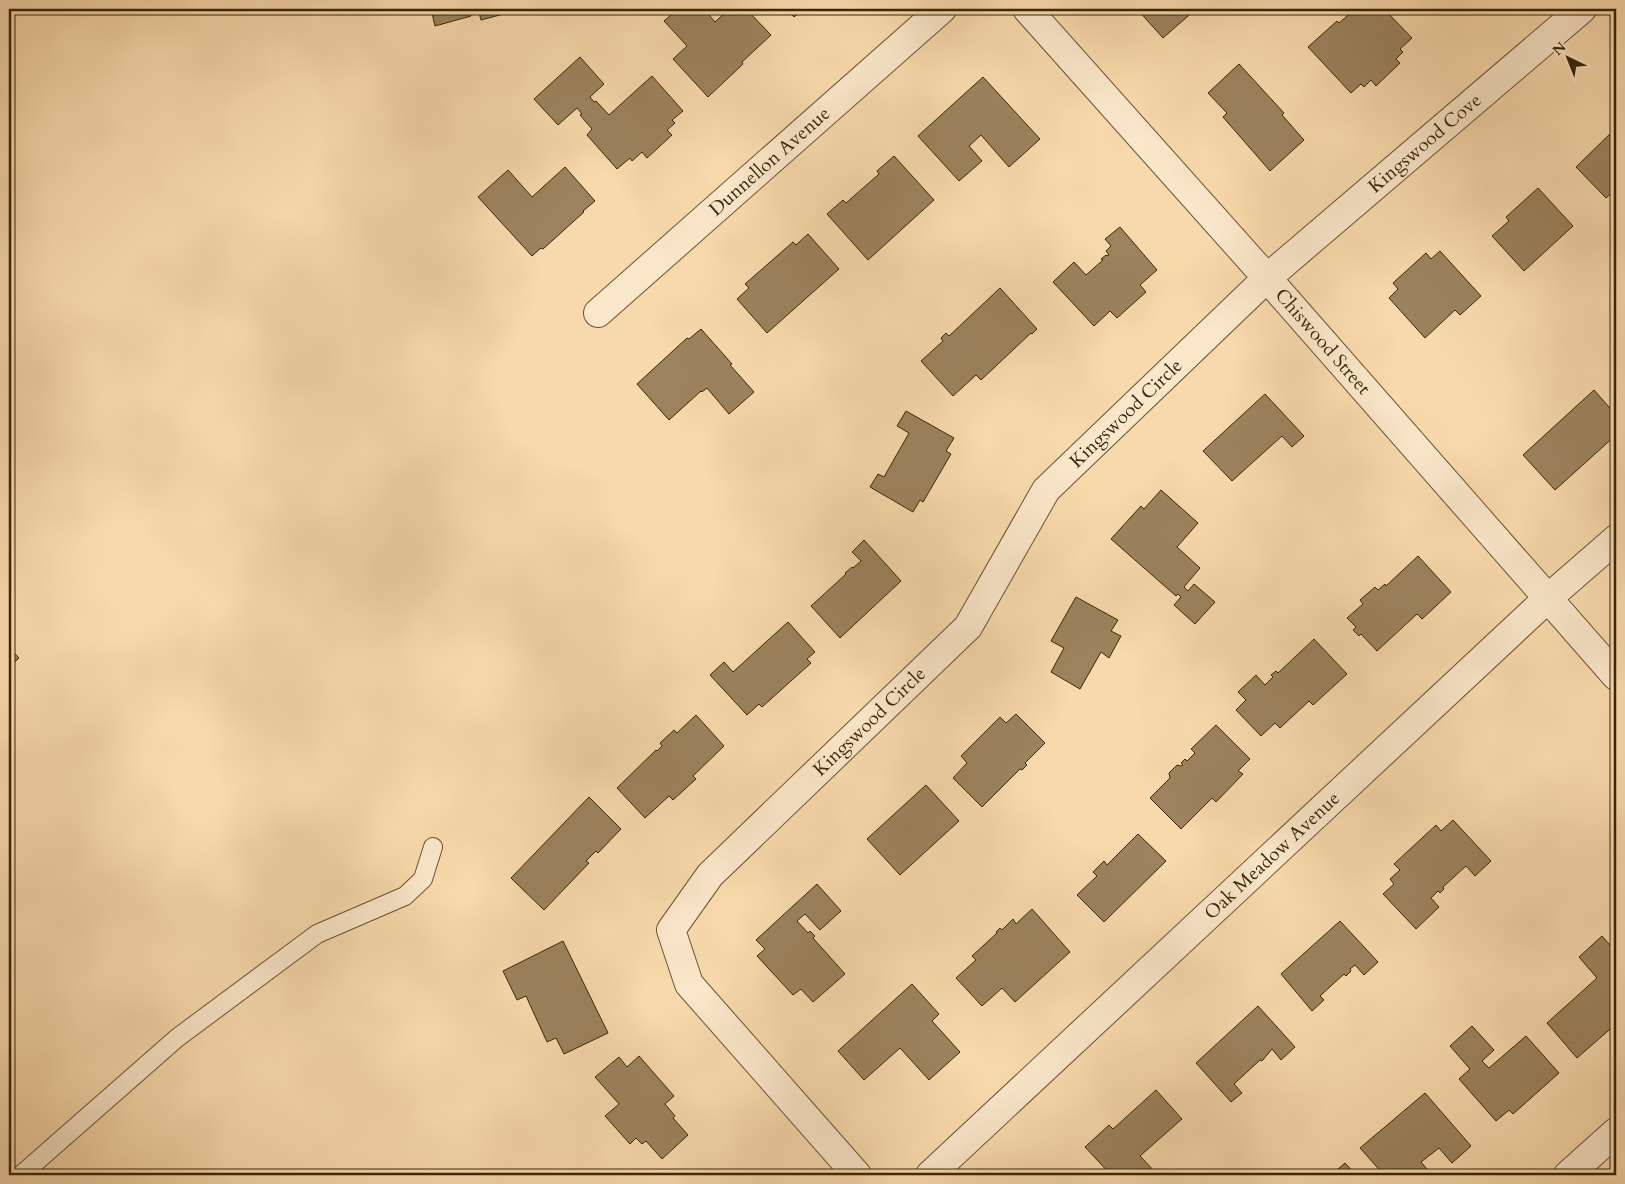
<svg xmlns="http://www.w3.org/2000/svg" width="1625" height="1184" viewBox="0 0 1625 1184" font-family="Cardo,serif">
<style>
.building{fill:#9c835e;stroke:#39250a}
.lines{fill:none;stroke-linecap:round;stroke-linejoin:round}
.service-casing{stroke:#695232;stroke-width:20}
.minor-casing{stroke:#695232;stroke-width:30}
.service{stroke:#fae6c9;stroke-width:18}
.minor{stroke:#fae6c9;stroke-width:28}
.labels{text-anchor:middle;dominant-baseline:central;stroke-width:4;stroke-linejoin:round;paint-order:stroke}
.street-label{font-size:19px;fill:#39250a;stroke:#fae6c9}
</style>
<rect width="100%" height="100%" fill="#f8d9ac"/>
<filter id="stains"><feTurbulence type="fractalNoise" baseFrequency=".004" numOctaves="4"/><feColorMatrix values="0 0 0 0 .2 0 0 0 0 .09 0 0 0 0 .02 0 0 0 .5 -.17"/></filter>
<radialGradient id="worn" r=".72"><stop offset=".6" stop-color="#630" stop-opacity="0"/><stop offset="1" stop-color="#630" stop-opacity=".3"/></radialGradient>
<path class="building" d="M431,9h38l2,7 -36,10z
M478,9h37v2l-34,9z
M678,9h26l11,13 14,-13h17l25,26 -29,27 1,2 -35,33 -35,-38 14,-13 -23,-25z
M786,9h18l-10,8z
M1137,9h59l-33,29z
M1355,9h29l28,29 -12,11 3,3 -7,7 4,4 -24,23 -5,-6 -7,7 -3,-3 -10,9 -43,-46 29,-26 2,2z
M580,57l24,27 -14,13 4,5 2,-1 13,14 43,-39 31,35 -11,9 3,3 -8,7 5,5 -25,23 -5,-6 -10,9 -2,-3 -13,11 -30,-34 5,-6 -12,-14 2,-1 -5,-6 -19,17 -24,-26z
M1239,64l45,49 -2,2 22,25 -34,31 -47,-54 4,-4 -19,-20z
M983,77l57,62 -31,28 -28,-32 -12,11 13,15 -23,20 -41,-45z
M1616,128v61l-10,9 -30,-31z
M894,156l40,44 -66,60 -41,-46 16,-14 3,3 33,-29 -2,-3z
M565,167l30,34 -12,10 1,1 -41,37 -2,-1 -9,8 -54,-59 30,-27 24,27z
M1538,188l35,38 -49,45 -32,-35 17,-15 -3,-4z
M1120,227l37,43 -17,15 6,7 -29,26 -7,-7 -16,15 -41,-44 21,-20 12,13 17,-15 -2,-1 5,-4 1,1 2,-1 -3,-4 5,-5 -6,-7z
M808,234l31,35 -72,64 -30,-34 12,-11 -4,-4 48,-42 3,3z
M1440,251l41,45 -21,19 -5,-5 -30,28 -36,-40 9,-9 -5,-6 33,-30 5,6z
M1000,288l37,41 -5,5 -1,-1 -50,47 -5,-5 -23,21 -32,-35 22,-20 -2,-3 5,-5 3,3z
M701,329l31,35 -2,1 24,27 -25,22 -22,-26 -5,4 -1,-1 -32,29 -32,-36 50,-46 2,1z
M1594,390l22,25v20l-61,55 -32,-35z
M1265,394l39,42 -12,11 -10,-11 -50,45 -29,-30z
M906,411l48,27 -8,13 5,3 -28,48 -3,-2 -7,12 -43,-25 8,-13 6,3 25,-44 -12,-7z
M1161,490l37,33 -21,24 23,21 -16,19 4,4 6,-7 21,18 -20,22 -21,-19 7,-8 -3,-3 -2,2 -65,-57 30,-33 3,3z
M864,540l37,41 -61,57 -29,-32 35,-32 -1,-1 7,-6 1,1 8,-7 -9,-9z
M1418,556l33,36 -29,27 -5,-5 -40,37 -16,-17 -2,2 -6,-6 3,-3 -9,-9 16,-14 -3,-4 15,-13 3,3 7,-6 1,2z
M1076,597l42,23 -7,11 10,5 -12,22 -8,-6 -21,37 -29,-17 13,-24 -13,-7z
M788,622l27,30 -8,7 4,4 -49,44 -3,-3 -12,11 -37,-40 14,-13 9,10z
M1314,639l33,35 -34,31 -4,-4 -29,27 -5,-5 -14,13 -25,-26 10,-10 -8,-8 18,-17 9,10 8,-8 -2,-2 5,-4 2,2z
M9,647l10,11 -10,9z
M1016,714l29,29 -20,20 2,2 -5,5 -2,-1 -38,38 -29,-29 14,-15 -6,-7 39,-39 6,6z
M696,715l28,31 -31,30 3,3 -23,21 -4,-4 -24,22 -28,-30 39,-38 1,1 5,-5 -2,-3 14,-13 3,3z
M1216,725l34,34 -12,12 5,3 -27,28 -4,-4 -31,31 -31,-31 20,-20 -1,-5 8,-8 4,1 2,-1 -2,-2 4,-4 2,2 8,-8 -4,-4z
M926,785l33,36 -59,54 -33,-36z
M589,797l32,32 -23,24 -2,-2 -10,10 3,2 -45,47 -33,-32z
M1453,820l38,41 -16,15 -9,-10 -23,21 1,2 -4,4 -2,-2 -7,7 8,9 -23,22 -33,-35 11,-10 -4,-5 10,-9 -6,-6 42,-39 5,6z
M1138,834l28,27 -62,61 -27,-27 20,-19 -4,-4 11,-11 3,4z
M817,884l24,27 -21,19 -15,-16 -8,7 11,12 2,-2 5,5 -2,2 32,36 -32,28 -12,-13 -8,6 -36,-39 8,-7 -9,-9z
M1032,909l38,43 -55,50 -13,-14 -20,18 -26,-28 20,-18 -4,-4 25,-23 -1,-1 4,-4 2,2 11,-11 3,5z
M1340,921l38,41 -14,13 -9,-10 -5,4 1,2 -5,5 -2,-2 -24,22 4,4 -12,11 -31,-37z
M1602,936l14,16v72l-39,34 -30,-35 50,-45 -18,-21z
M563,941l45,92 -44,21 -8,-16 -9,4 -21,-46 -9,4 -14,-29z
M912,984l27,30 -7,7 28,31 -31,28 -29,-32 -36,32 -26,-29z
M1258,1006l37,41 -14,13 -9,-11 -10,12 -2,-1 -26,24 8,9 -11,9 -35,-39z
M1472,1026l22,24 -12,11 7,7 37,-32 33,37 -46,41 -4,-4 -13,11 -37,-42 11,-10 -20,-23z
M639,1056l35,40 -9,8 10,12 -2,2 15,17 -26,24 -16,-18 -4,3 -6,-6 -6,6 -25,-28 14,-12 -24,-27 24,-20 8,10z
M1156,1090l26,29 -42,37 18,19h-47l-26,-28 24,-22 4,4z
M1425,1093l46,53 -19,17 -13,-15 -18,14 11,13h-48l-24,-27z
M1345,1163l11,12h-25z"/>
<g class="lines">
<g class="service-casing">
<path id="service" d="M21,1175l156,-137 140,-104 88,-38 18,-17 10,-32"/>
</g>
<g class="minor-casing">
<g id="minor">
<path id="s1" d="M1027,9l240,269 349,398"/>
<path id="s2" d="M598,313l344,-304"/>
<path id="s3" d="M857,1175l-168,-191 -18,-54 39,-55 258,-248 78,-137 221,-212 315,-269"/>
<path id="s4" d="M930,1175l617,-576 69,-60"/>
<path d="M1568,1175l48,-43"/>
</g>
</g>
<use href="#service" class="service"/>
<use href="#minor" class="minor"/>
</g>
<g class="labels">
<g class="street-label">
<text stroke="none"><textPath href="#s3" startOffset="1408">Kingswood Cove</textPath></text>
<text stroke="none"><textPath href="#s2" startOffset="229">Dunnellon Avenue</textPath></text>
<text stroke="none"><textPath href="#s1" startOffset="445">Chiswood Street</textPath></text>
<text stroke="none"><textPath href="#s3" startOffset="1005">Kingswood Circle</textPath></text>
<text stroke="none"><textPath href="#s3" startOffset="600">Kingswood Circle</textPath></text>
<text stroke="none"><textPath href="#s4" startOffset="468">Oak Meadow Avenue</textPath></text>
</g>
</g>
<rect width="1625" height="1184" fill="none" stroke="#f8d9ac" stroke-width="30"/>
<rect x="10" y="10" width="1605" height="1164" fill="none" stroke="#39250a" stroke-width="2.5"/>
<rect x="15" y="15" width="1595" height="1154" fill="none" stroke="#39250a"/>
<g transform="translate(1568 58) rotate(317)" stroke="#fae6c9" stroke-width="4" paint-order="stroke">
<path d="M0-4L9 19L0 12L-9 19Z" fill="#39250a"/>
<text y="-8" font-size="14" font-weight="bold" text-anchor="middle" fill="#39250a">N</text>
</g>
<rect width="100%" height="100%" filter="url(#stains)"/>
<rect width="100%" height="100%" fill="url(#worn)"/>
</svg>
